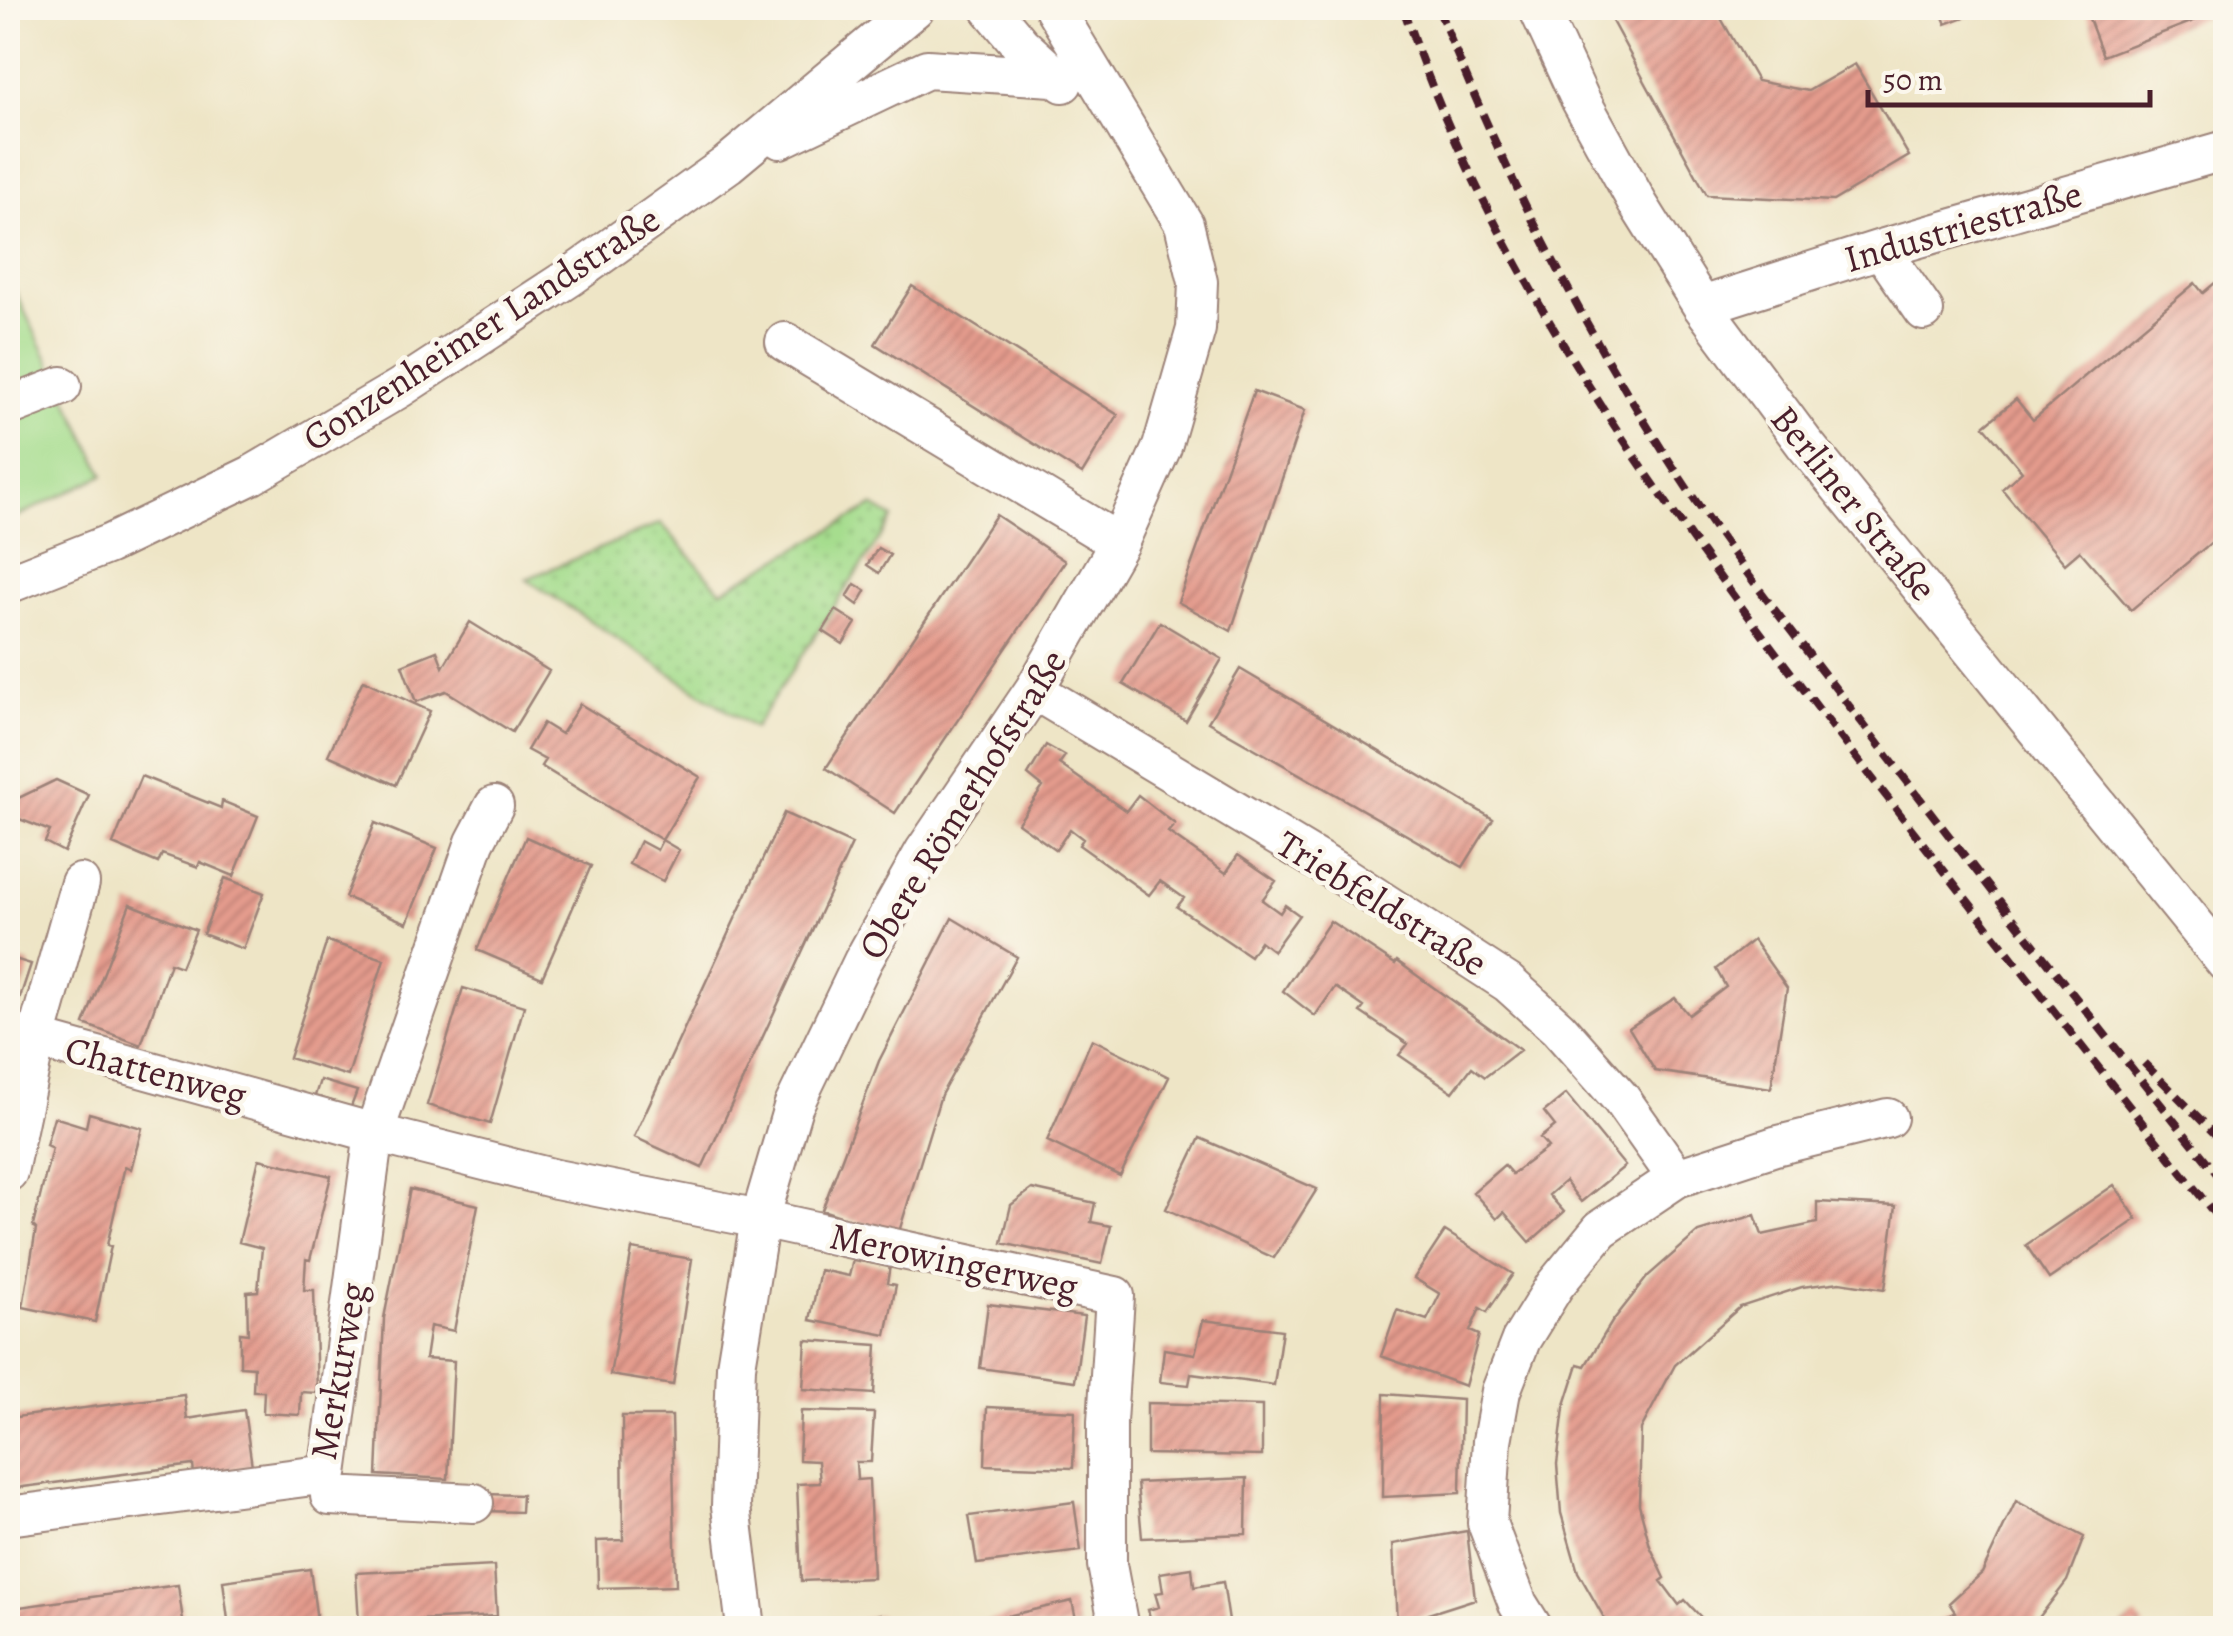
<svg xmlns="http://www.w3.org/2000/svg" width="2233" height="1636" viewBox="0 0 2233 1636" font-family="Alegreya,serif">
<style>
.grass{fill:url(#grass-dots);stroke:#787e5c;stroke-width:2.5}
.garden{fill:#a6dd8e;stroke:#787e5c;stroke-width:2.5}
.building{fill:url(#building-hatch)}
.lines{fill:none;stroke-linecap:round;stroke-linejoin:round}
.minor-casing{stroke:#9c8278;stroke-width:42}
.minor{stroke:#fff;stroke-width:38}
.rail{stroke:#4a1f2b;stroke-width:8;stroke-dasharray:15 8;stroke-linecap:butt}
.labels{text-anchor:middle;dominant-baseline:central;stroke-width:9;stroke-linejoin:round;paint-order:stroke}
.street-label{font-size:38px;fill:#4a1f2b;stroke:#fbf7ec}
</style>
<defs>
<pattern id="grass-dots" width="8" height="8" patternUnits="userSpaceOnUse" patternTransform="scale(2.5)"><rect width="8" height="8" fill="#a6dd8e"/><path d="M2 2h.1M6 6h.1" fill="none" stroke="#90bd7b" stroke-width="1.8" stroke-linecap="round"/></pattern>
<pattern id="building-hatch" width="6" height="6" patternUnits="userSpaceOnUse" patternTransform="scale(2.5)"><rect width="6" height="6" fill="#e49b8d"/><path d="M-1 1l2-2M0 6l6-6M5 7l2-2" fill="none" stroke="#bb7e73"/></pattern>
</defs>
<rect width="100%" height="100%" fill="#fbf7ec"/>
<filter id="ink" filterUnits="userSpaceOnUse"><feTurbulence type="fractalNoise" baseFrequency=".01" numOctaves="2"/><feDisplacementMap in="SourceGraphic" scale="20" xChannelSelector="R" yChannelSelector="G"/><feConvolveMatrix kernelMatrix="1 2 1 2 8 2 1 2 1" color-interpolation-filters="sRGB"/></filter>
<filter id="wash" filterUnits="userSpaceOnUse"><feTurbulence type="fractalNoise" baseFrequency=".0048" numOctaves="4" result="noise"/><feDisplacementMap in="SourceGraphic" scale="40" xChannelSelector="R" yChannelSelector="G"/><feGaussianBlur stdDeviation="2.25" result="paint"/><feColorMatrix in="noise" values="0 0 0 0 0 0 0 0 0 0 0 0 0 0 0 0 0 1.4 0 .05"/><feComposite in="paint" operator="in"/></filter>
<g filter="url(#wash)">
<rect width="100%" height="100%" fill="#eee5c6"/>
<path class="grass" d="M873,506l20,12 -139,210 -228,-149 135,-56 60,68z"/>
<path class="garden" d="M8,277l96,198 -96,46z"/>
<g id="blocks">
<path class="building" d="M1615,8h100l42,73 51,10 47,-27 54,92 -76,45 -126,-6 -100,-183z
M1939,8h49l-42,16z
M2085,8h126l3,5 -111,43z
M2216,282l10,11v237l-95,80 -51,-59 -15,13 -63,-75 20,-18 -38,-45 32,-27 17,21 162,-137 8,10z
M912,286l206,129 -36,59 -207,-130z
M1254,391l51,19 -74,221 -53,-29z
M996,515l69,46 -170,252 -69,-45z
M878,548l12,7 -11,18 -12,-8z
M855,584l11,7 -8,14 -11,-8z
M836,610l20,13 -13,21 -20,-13z
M470,622l79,49 -37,61 -66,-41 -30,11 -14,-37 35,-14 6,16z
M1160,622l62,37 -36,62 -63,-37z
M1240,669l253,150 -30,48 -255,-145z
M363,680l67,31 -34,74 -68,-30z
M580,704l120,73 -38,63 -121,-74 4,-6 -18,-10 16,-27 18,11z
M1046,745l19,11 -6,8 67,47 12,-16 37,29 -7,8 58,41 12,-18 38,26 -14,19 18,13 5,-8 14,10 -26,36 -13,-10 -10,15 -73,-49 7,-9 -24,-17 -11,14 -70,-50 4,-6 -13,-10 -14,21 -38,-27 25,-36 -15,-12z
M141,776l80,32 1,-7 36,15 -24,60 -34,-14 -2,5 -36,-13 -4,9 -45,-19z
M56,780l33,15 -25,57 -19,-10 5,-11 -41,-16 3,-14z
M784,813l68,31 -150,324 -68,-31z
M375,823l62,25 -30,75 -62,-26z
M526,837l65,29 -49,112 -65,-28z
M662,840l17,10 -16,31 -34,-17 11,-23 17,9z
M225,878l39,15 -21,56 -40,-15z
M130,904l66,26 -15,37 -11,-4 -29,82 -57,-21z
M952,918l65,39 -76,138 -43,140 -76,-25 57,-149z
M1330,921l65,43 2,-3 123,89 -35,27 -13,-10 -19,25 -54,-37 9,-11 -48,-32 4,-5 -29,-20 -20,29 -32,-25z
M1753,940l34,48 -16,100 -116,-17 -26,-43 46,-30 14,17 37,-28 -10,-18z
M327,941l57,18 -36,117 -59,-18z
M8,957l23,7 -16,49 -7,-2z
M463,988l61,18 -34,118 -63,-19z
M1092,1039l77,38 -49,99 -73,-35z
M320,1080l37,11 -6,16 -36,-11z
M1566,1094l59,72 -44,36 -16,-21 -16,14 15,17 -34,30 -26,-30 -7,7 -24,-27 31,-27 8,9 36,-27 -8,-9 15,-12 -11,-14z
M89,1113l53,15 -11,41 -6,-3 -18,79 4,1 -16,76 -72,-15 13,-78 -3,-3 19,-78 -6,-3 8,-28 32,10z
M1200,1138l117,51 -43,69 -108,-49z
M259,1159l72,17 -21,84 -4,-1 -2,31h10l3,103 -16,-1 -1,23 -37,-2 1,-22h-11l1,-24 -14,-1v-33l8,1 -1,-42 11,-1 4,-43 -23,-6z
M2114,1185l23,34 -88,60 -23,-34z
M410,1189l68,16 -24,126 -24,-5 -5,33 29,2 -6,118 -71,-4 7,-157z
M1032,1189l63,14 -4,19 20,4 -9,38 -100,-21 9,-38z
M1817,1202l79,4 -11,83 -45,-7 -38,5 -62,20 -65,58 -34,64 -2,75 11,42 15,32 -4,3 18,24 6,-5 26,28h-101l-32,-56 -17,-59 -4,-49 7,-56 14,-44 7,2 27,-44 36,-46 50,-44 57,-17 7,20 55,-12z
M1445,1231l68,43 -26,38 -7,-4 -10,23 9,4 -14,51 -84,-30 16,-46 30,10 13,-26 -26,-16z
M632,1249l60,10 -19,126 -63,-10z
M853,1260l37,6 -3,17 9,2 -10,50 -76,-15 10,-50 29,6z
M988,1304l96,12 -9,65 -95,-13z
M1203,1320l79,10 -8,55 -83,-11 -2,11 -29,-3 4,-33 31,5z
M806,1340l71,5 -3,49 -71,-5z
M1384,1394l78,6 -2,93 -77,4z
M184,1395l3,24 57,-9 8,56 -58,9 -1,-10 -178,23 -7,-70z
M1147,1403l115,3v50l-115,-2z
M987,1407l88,4 -2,57 -88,-3z
M801,1411l73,2 -3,49h-15l1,18 12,-1 4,99 -72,3 -4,-97 23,-1 -2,-22 -19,-1z
M622,1416h50l4,170 -78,2 -1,-47 26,-1z
M1247,1478l-1,56 -104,4 -5,-55z
M484,1494l38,1 -1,17 -38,-1z
M2016,1501l68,36 -17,44 -36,47h-106l30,-16 -6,-9 33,-30z
M1074,1502l7,49 -104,13 -8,-48z
M1467,1531l8,68 -78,25 -4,-80z
M494,1566l3,50 -138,7 -3,-50z
M1192,1568l2,19 29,-5 7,46h-77l-5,-18 11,-3 -4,-14 8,-1 -3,-19z
M310,1569l8,59h-89l-6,-47z
M178,1585l6,43h-169l-3,-20z
M1072,1601l6,27h-95l-2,-6z
M880,1614l5,14h-51z
M2136,1616l10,12h-27z"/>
</g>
</g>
<g filter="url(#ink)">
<use href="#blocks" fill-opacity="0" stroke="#9c8278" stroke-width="2.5"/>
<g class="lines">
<g class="minor-casing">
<path id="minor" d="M990,8l30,36 43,39
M1538,8l42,91 58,105 64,102 102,137 422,520
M780,139l147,-70 126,8
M1881,249l43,62
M1702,306l179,-57 345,-99
M785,342l334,201
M8,407l54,-21
M8,584l101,-40 143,-69 148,-87 170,-111 158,-113 187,-156
M1034,690l303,182 171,111 50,45 63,71 56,79
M80,883l-44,156 338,94 182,46 204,40 355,77 -8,126v143l12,63
M8,1035l28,4 -28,133
M330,1496l144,7
M8,1516l320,-42 46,-341 101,-291 19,-36
M746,1628l-15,-122 5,-140 24,-147 33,-112 70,-146 61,-109 110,-162 85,-147 43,-96 34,-118 2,-47 -14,-58 -130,-216
M1533,1628l-15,-24 -31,-81 5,-82 9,-50 20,-51 34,-55 46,-56 76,-51 98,-32 113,-28"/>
</g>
<use href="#minor" class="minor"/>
<path class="rail" d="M1403,8c94,279 280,526 459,757 120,155 241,309 364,463
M1438,8c62,156 139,309 230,451 61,96 133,184 202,274 116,152 235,303 356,452
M2144,1063l82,82"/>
</g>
</g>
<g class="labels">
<g class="street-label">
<text transform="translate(1963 226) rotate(-16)">Industriestraße</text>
<text transform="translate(481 328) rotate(-33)">Gonzenheimer Landstraße</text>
<text transform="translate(1854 503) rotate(51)">Berliner Straße</text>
<text transform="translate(962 804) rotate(-58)">Obere Römerhofstraße</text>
<text transform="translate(1382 903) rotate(32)">Triebfeldstraße</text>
<text transform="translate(156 1072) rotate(15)">Chattenweg</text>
<text transform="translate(954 1261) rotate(12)">Merowingerweg</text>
<text transform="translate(338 1371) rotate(-80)">Merkurweg</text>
</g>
</g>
<rect width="2233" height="1636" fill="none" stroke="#fbf7ec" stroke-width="40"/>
<path d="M1868 90v15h282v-15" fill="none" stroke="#4a1f2b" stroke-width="5"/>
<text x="1883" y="90" font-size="30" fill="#4a1f2b" stroke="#fbf7ec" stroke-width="8" paint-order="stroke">50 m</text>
</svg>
